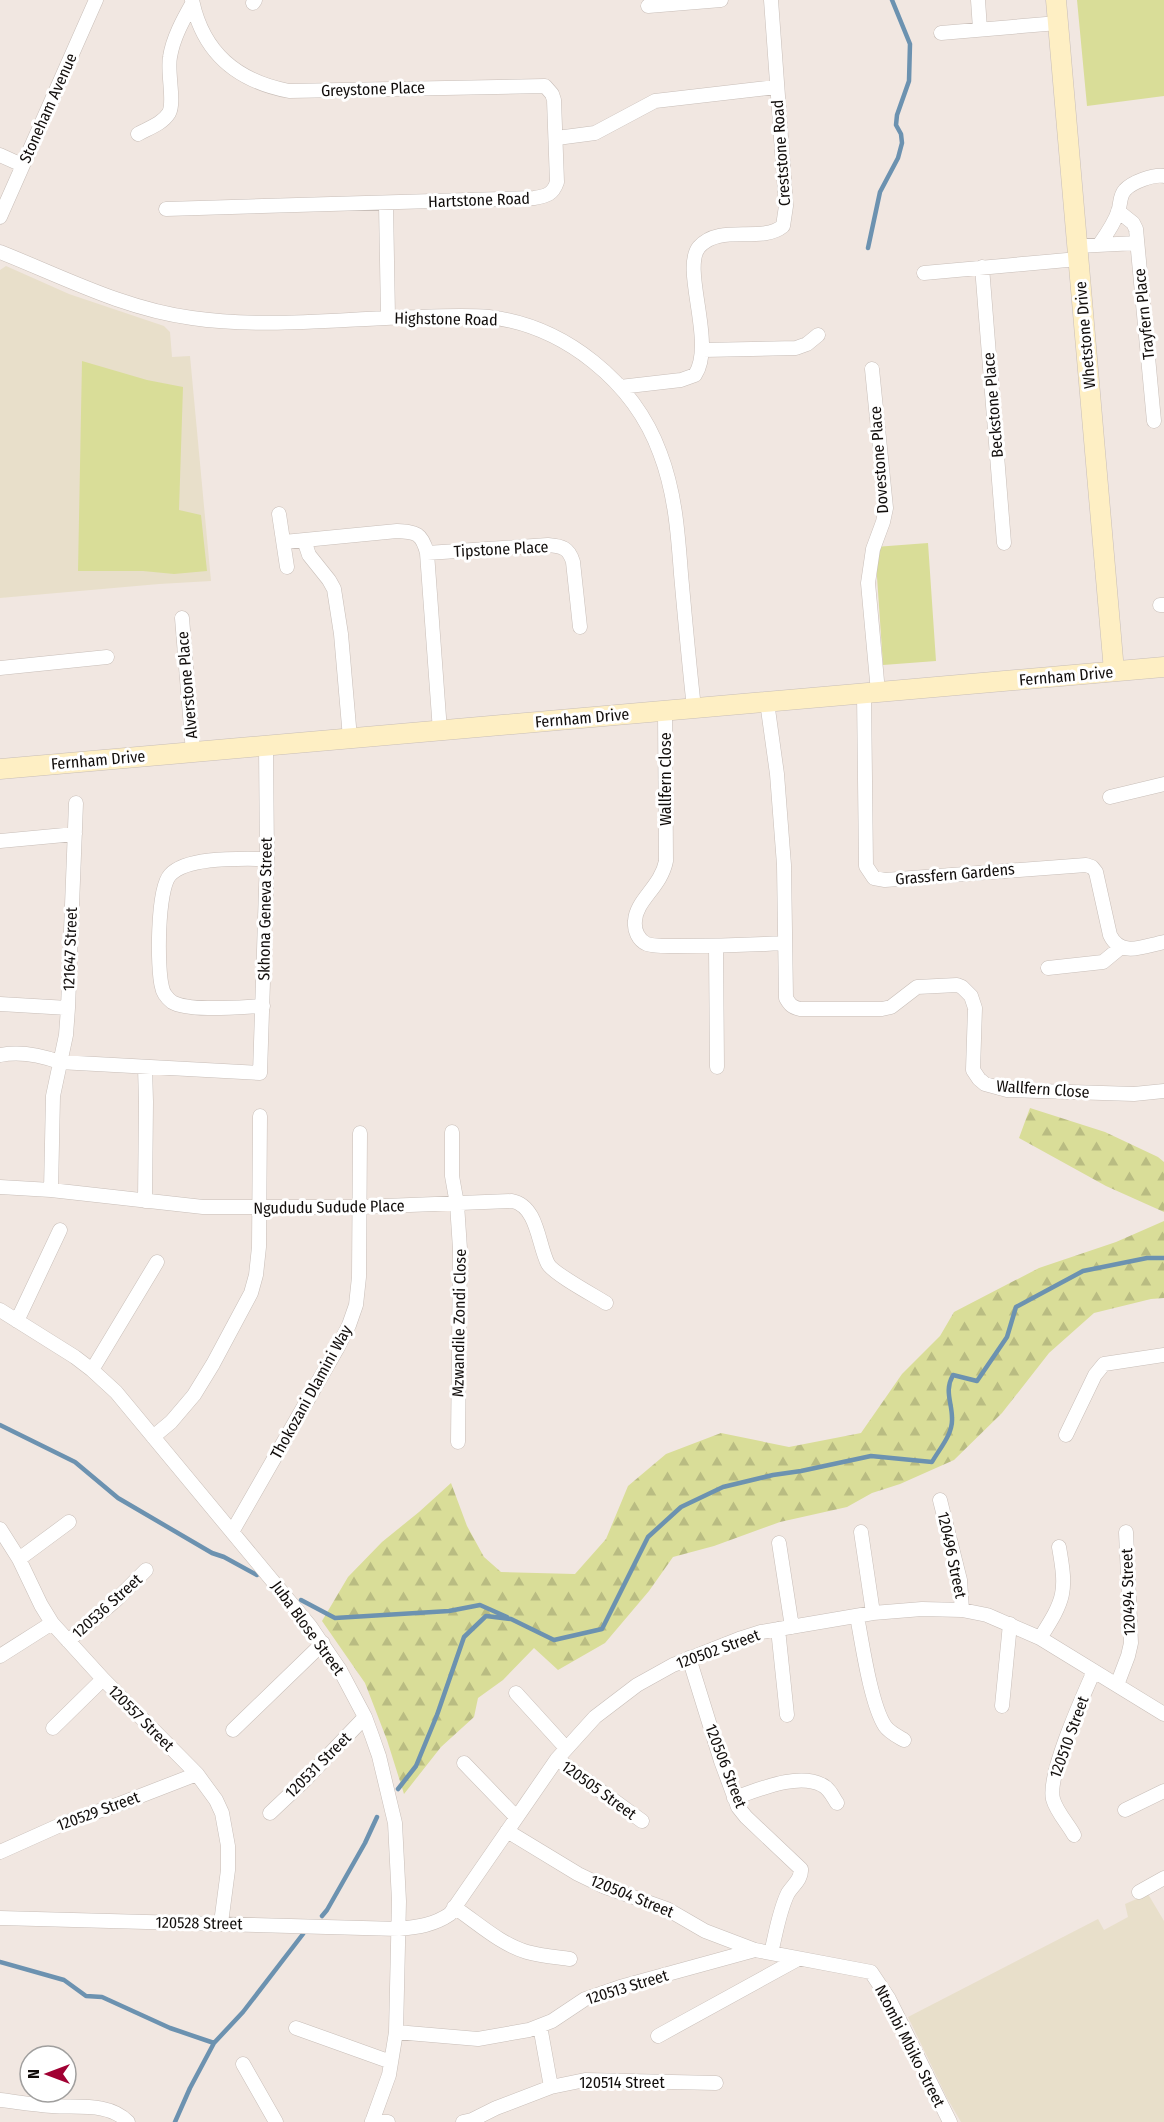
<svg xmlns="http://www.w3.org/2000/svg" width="1164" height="2122" viewBox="0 0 1164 2122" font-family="'Fira Sans Condensed',sans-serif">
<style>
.education{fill:#e8dfca}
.grass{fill:#d9dd98}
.forest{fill:url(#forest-firs)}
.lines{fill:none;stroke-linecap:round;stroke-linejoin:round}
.stream{stroke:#6c92b0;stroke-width:4.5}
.street-casing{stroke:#c8beb8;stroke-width:15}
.secondary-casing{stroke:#c8beb8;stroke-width:21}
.street{stroke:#fff;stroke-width:14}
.secondary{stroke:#feefc4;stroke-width:20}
.labels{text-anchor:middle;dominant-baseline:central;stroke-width:6;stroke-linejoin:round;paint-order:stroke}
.street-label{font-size:16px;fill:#120e0c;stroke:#fff}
</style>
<defs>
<pattern id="forest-firs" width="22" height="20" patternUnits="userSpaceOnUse" patternTransform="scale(1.5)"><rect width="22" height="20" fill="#d9dd98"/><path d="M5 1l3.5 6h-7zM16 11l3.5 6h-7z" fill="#b9bc82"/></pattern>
</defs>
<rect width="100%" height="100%" fill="#f1e7e1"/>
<path class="education" d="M6,266l63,28 95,32 6,6 2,25 18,-1 21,225 -52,3 -159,14v-328z
M1148,1894l16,27v201h-203l-14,-24 -39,-81 190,-98 6,11 24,-13 -3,-13z"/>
<path class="grass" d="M1077,0h87v96l-77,10z
M82,361l65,19 36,7 -4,123 22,5 6,56 -33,3 -31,-3h-65z
M928,543l8,118 -53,4 -8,-118z"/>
<path class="forest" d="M1030,1108l75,24 53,25 6,5v50l-58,-26 -87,-48z
M1164,1221v77l-13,1 -57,14 -45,40 -47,60 -48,47 -54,24 -28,9 -25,14 -67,15 -66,24 -41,11 -24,34 -44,52 -47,27 -24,-22 -31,32 -25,18 -4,19 -33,30 -37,47 -17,-54 -22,-57 -43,-62 26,-44 34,-35 37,-30 32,-29 16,43 17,31 17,15 74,2 31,-35 22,-53 38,-32 55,-21 68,14 72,-14 41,-59 38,-38 14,-24 85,-44 77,-26z"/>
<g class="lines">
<path class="stream" d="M868,248l12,-56 18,-34 4,-15 -1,-9 -5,-9 1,-10 12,-34 1,-37 -18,-44
M0,1425l75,37 43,36 94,55 12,4 33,18
M301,1600l34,18 114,-7 31,-6 27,12
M398,1789l18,-23 21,-51 27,-78 22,-21 25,3 43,21 48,-11 46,-92 33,-30 42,-20 50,-12 28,-4 70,-15 61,6c8,-14 21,-28 20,-44 0,-16 -8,-27 1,-43l24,6 30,-44 9,-30 67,-36 64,-13h17
M322,1916l5,-6 38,-67 12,-26
M0,1962l64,18 22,16 16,1 68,31 44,15
M175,2122l15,-34 24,-45 29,-31 60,-78"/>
<g class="street-casing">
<path id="street" d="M978,0l2,29
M253,3l2,-3
M648,6l73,-6
M941,33l117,-10
M138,134c11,-6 24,-10 31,-21 6,-11 -2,-41 1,-56 3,-19 13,-37 22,-53
M557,138l38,-5 60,-32 121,-14
M0,155l22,10
M386,204l2,113
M166,209l368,-11c13,-2 19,-4 23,-16l-3,-82 -2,-6 -7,-8 -256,5c-52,-10 -86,-38 -97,-91
M1118,211l15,12 3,6 18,192
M0,217l96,-217
M1099,245c7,-10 15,-21 19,-33 3,-7 1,-16 7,-22 7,-8 29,-16 39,-14
M1077,246l60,-3
M0,252c63,25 124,57 192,66 75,11 153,0 228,-1 23,-1 47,-2 69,0 76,9 145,65 171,136 15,39 18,80 21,121 4,45 8,89 13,134
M982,267l22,276
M924,273l154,-14
M703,350l93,-2 11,-4 11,-9
M872,369l14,139 -3,14 -10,27 -5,34 10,109
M620,387l61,-7 14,-5c21,-32 -14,-106 4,-128 21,-24 62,-3 84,-21l3,-20 -15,-206
M279,514l8,53
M304,540l5,15 20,25 5,9 7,45 9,104
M284,542l113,-11c19,1 25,2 30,22l13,178
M427,553l121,-8c14,1 21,3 25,17l7,65
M1160,605h4
M182,618l11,134
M0,668l107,-11
M864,693l2,173 8,12 11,2 201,-15 6,2 4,5 14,63c11,23 34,11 54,7
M767,702l10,72 7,91 2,133c4,7 6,9 14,11h82l9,-2 26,-20 40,-2 5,2 9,9 4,12 -2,62 6,9 6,5 22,6 127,4 30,-3
M665,710l1,151c-5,26 -30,39 -31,60 -1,9 3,19 12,23 9,3 22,2 32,2 35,0 70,-1 105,-3
M1110,797l54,-13
M0,841l75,-7
M716,946l1,121
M1048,968l55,-6 17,-14
M0,1004l68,4
M263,1006c-22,1 -74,6 -91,-4 -5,-4 -9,-8 -10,-15 -5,-18 -5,-98 8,-112 17,-19 72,-16 97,-16
M0,1055c21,-4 40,0 59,7l201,11 7,-214 -1,-113
M452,1132v44l5,28 3,45 -2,193
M0,1187l51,3 152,17h157l152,-6c26,5 26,44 36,63 6,10 47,32 58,39
M51,1190l2,-94 13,-61 2,-27 8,-205
M145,1201l1,-99 -1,-35
M0,1310l75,47 17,13 24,22 194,234 30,44 25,47 7,19 7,20 16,67 4,78 -3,131 -7,43 -17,47
M17,1321l43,-91
M92,1370l65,-108
M1066,1435l29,-60 9,-11 60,-9
M153,1437l18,-15 23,-27 19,-31 38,-71 5,-18 3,-28 1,-131
M940,1500l20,80 2,30
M0,1529l19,30 22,46 11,18 51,56 94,95 19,26 6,13 6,33v24l-7,53
M232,1532l106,-185 11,-22 7,-20 3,-28 1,-144
M861,1532l12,81
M779,1543l13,84
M19,1559l50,-37
M857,1616c5,27 14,89 28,110 4,6 12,10 19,14
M778,1629l9,86
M1040,1638c25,-39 27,-46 19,-91
M68,1641l48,-41 30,-30
M0,1656l52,-33
M689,1658l32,103 17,46 8,10 55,52c1,10 -8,16 -13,24 -9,18 -12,40 -17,60
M1117,1685l11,-29 3,-13 -5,-111
M516,1693l50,55
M1002,1706l8,-82
M53,1728l50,-49
M233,1730l90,-87
M557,1759l85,62
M464,1763l52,54
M734,1798c24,-8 64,-26 88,-13 7,3 11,12 15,18
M1125,1810l39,-19
M270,1813l34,-32 61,-64
M507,1831l71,43 27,13 62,22 38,22 50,19 116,22 18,27 61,123
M1074,1835c-6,-11 -18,-24 -21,-36 -6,-24 30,-103 41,-128
M0,1852l67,-30 55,-19 75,-29
M1139,1892l25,-14
M454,1907c24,16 46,37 73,45 14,4 29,5 43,7
M0,1918l399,11c19,-2 35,-4 51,-15l107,-155 38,-42 42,-32 36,-20 66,-26 22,-7 112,-19 49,-4 40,1 25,5 53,23 124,76
M540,2026l11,61
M296,2028l95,34
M396,2032l82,7 51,-9 23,-9 33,-22 35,-12 135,-37
M658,2036l140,-77
M243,2064l33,58
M0,2100c17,2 35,5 52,6 25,2 57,-4 76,16
M372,2121l16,1
M463,2122l9,-2 24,-12 55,-21 34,-7 131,3"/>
</g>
<g class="secondary-casing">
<path id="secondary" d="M1056,0l58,671
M0,769l1164,-102"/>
</g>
<use href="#street" class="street"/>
<use href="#secondary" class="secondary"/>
</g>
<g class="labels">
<g class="street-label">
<text transform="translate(373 89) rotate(-2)">Greystone Place</text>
<text transform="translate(48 108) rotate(-66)">Stoneham Avenue</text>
<text transform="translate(781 153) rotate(-94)">Creststone Road</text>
<text transform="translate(479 200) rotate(-2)">Hartstone Road</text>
<text transform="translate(1144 314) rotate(-96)">Trayfern Place</text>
<text transform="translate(446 319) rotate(1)">Highstone Road</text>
<text transform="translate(1085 335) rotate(-95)">Whetstone Drive</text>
<text transform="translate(993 405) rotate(-95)">Beckstone Place</text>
<text transform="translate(879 460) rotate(-94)">Dovestone Place</text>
<text transform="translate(501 549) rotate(-3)">Tipstone Place</text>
<text transform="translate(1066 676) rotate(-5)">Fernham Drive</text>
<text transform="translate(187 685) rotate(-95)">Alverstone Place</text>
<text transform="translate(582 718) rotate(-5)">Fernham Drive</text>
<text transform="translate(98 760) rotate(-5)">Fernham Drive</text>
<text transform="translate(665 779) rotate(-90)">Wallfern Close</text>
<text transform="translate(955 874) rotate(-5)">Grassfern Gardens</text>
<text transform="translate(265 909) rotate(-89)">Skhona Geneva Street</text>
<text transform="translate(70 949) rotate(-88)">121647 Street</text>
<text transform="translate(1043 1089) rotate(4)">Wallfern Close</text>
<text transform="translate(329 1207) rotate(-1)">Ngududu Sudude Place</text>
<text transform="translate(459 1323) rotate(-89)">Mzwandile Zondi Close</text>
<text transform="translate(311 1392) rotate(-61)">Thokozani Dlamini Way</text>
<text transform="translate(952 1555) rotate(78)">120496 Street</text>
<text transform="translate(1128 1592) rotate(-92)">120494 Street</text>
<text transform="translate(107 1606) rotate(-42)">120536 Street</text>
<text transform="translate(308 1628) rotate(54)">Juba Blose Street</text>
<text transform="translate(718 1649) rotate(-20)">120502 Street</text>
<text transform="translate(141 1718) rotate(45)">120557 Street</text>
<text transform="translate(1069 1737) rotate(-70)">120510 Street</text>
<text transform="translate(318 1765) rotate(-45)">120531 Street</text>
<text transform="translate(726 1766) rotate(69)">120506 Street</text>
<text transform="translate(599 1790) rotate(36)">120505 Street</text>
<text transform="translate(98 1811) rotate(-20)">120529 Street</text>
<text transform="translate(632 1896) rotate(22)">120504 Street</text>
<text transform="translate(199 1923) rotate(1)">120528 Street</text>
<text transform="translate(627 1987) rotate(-17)">120513 Street</text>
<text transform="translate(910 2046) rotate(63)">Ntombi Mbiko Street</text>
<text x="622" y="2082">120514 Street</text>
</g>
</g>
<g transform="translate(48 2074) rotate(270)"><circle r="28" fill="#ffffff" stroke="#a09f9e" stroke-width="1.5"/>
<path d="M0-4.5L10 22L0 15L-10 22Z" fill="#a10133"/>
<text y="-9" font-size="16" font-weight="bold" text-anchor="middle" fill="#120e0c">N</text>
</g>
</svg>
